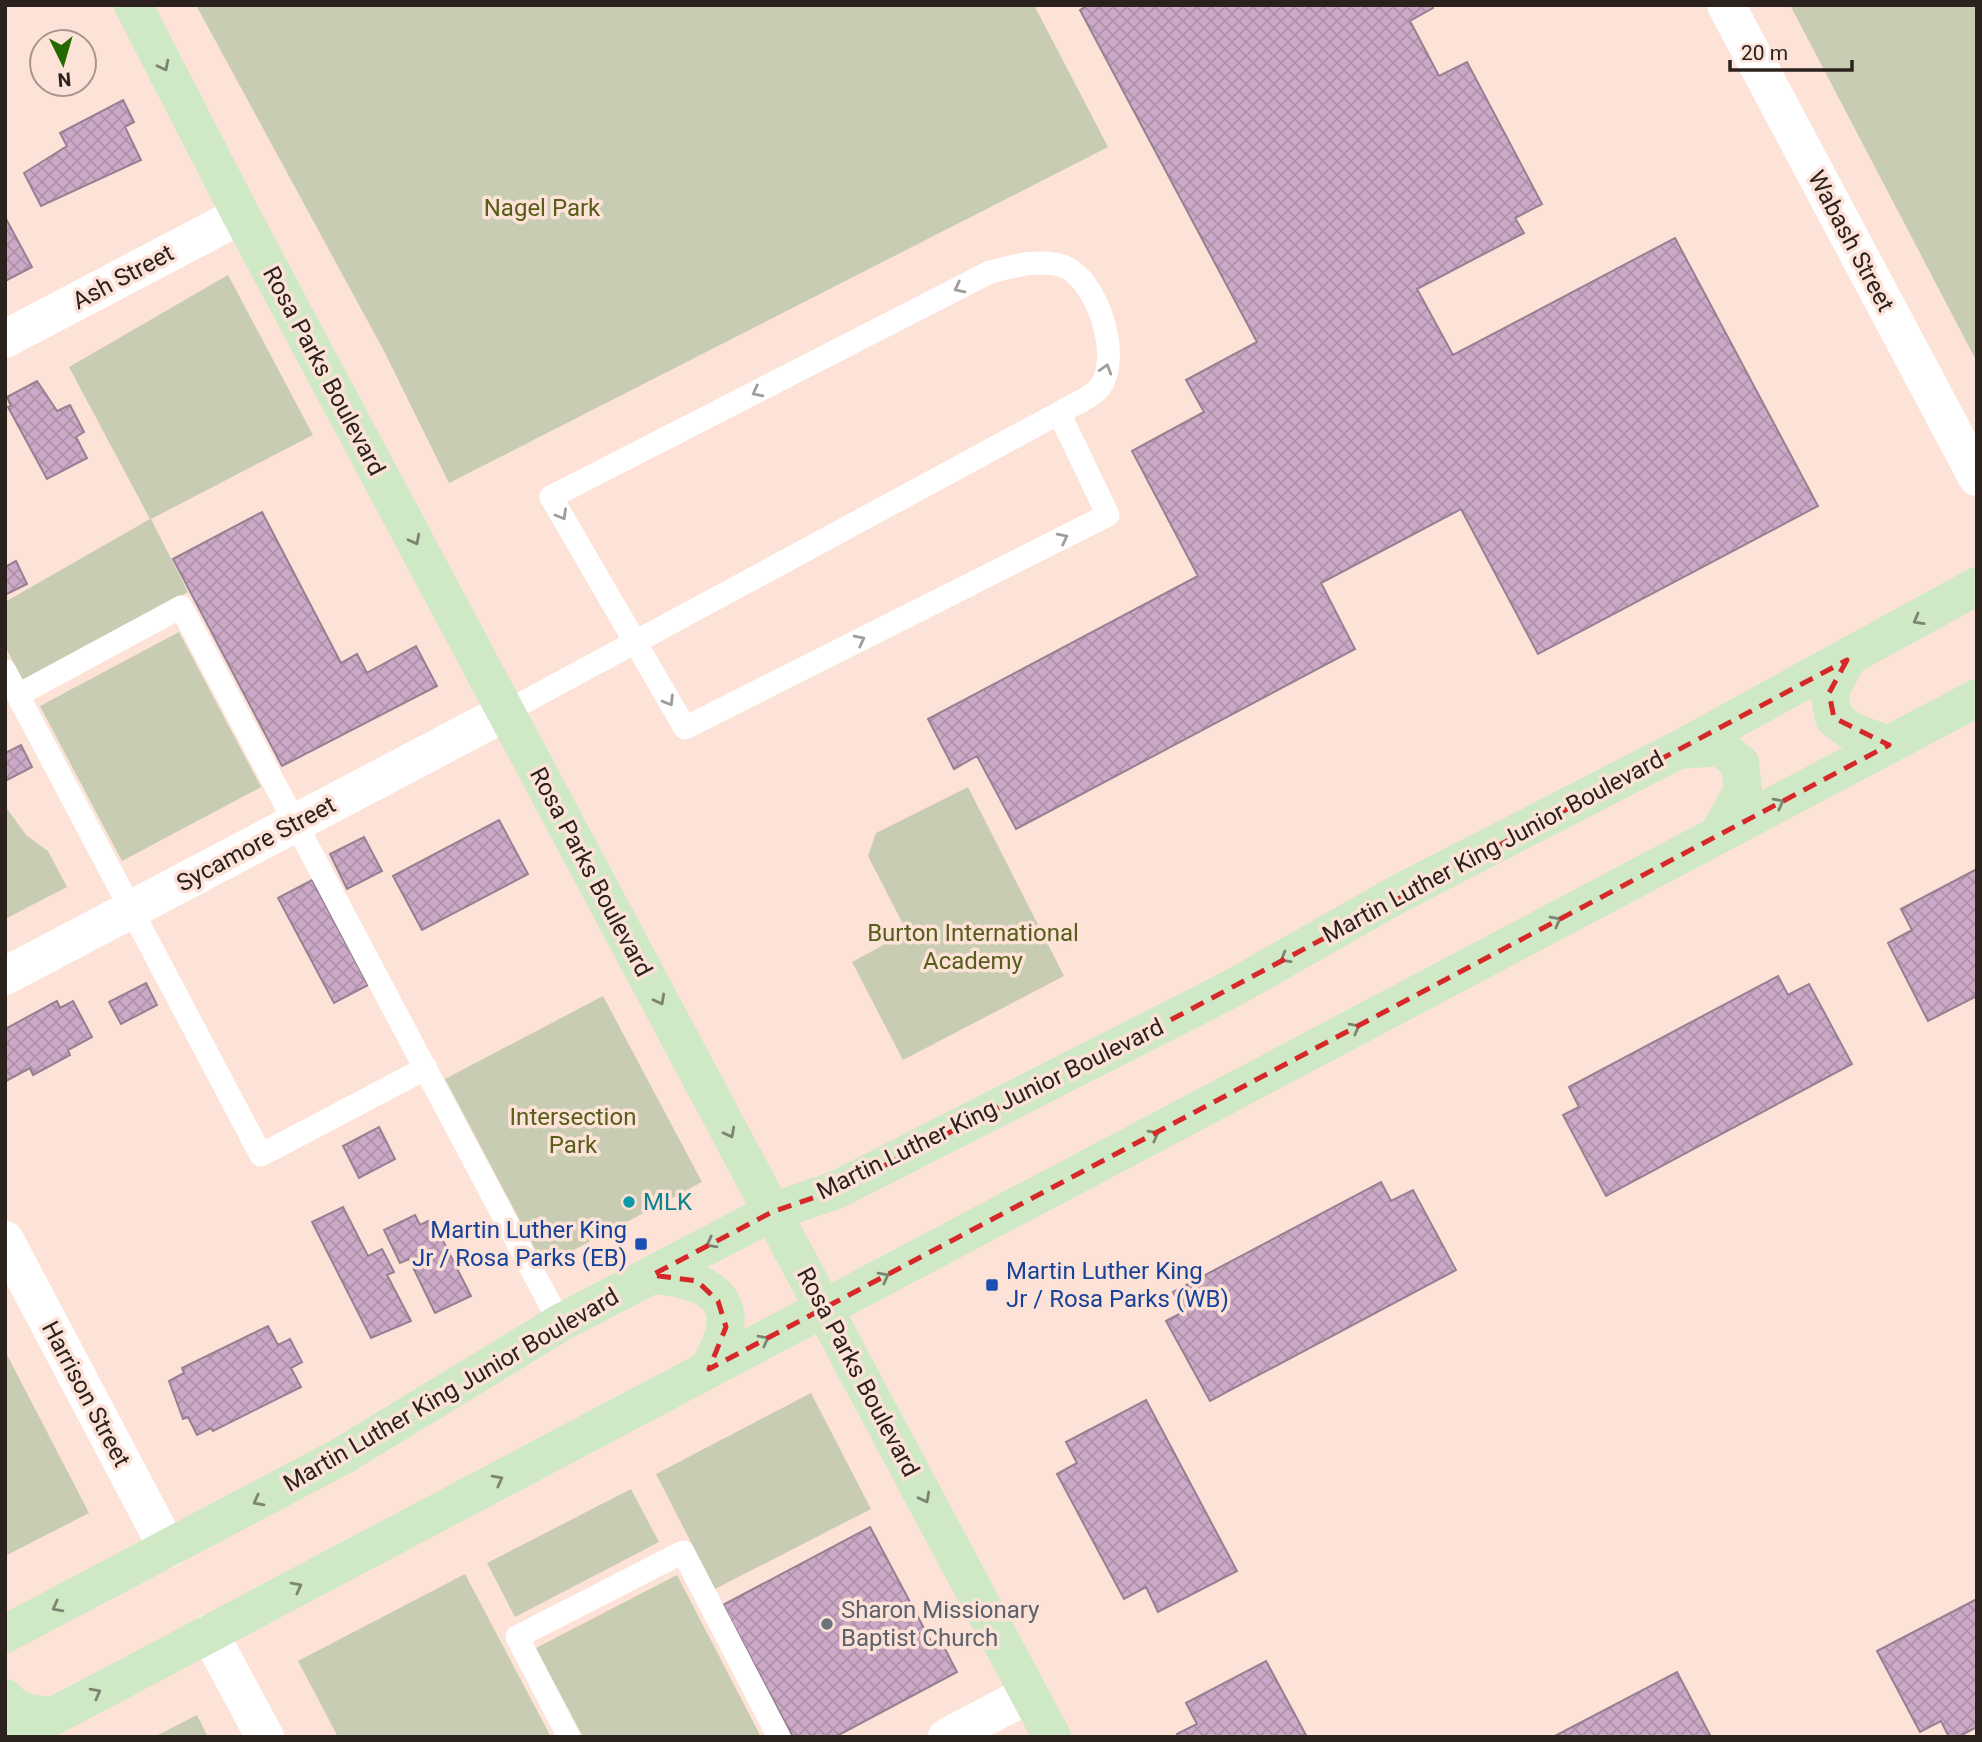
<svg xmlns="http://www.w3.org/2000/svg" width="1982" height="1742" viewBox="0 0 1982 1742" font-family="Roboto,sans-serif">
<style>
.green{fill:#c8ccb2}
.building{fill:url(#building-cross-hatch);stroke:#958192;stroke-width:2}
.lines{fill:none;stroke-linecap:round;stroke-linejoin:round}
.lane{stroke:#fff;stroke-width:23}
.street{stroke:#fff;stroke-width:38}
.secondary{stroke:#cfe8c6;stroke-width:38}
.oneway{stroke:#7d8572}
.oneway2{stroke:#a09c9a}
.marked{fill:none;stroke:#d62828;stroke-width:5;stroke-dasharray:14 9;stroke-linejoin:round}
.culture-dot{fill:#0f9aa8;stroke:#fde2d7;stroke-width:2.5}
.transit-dot{fill:#1a4fb4;stroke:#fde2d7;stroke-width:2.5}
.worship-dot{fill:#6b7280;stroke:#fde2d7;stroke-width:2.5}
.labels{text-anchor:middle;dominant-baseline:central;stroke-width:7;stroke-linejoin:round;paint-order:stroke}
.park-label{font-size:24px;fill:#575d1b;stroke:#fde2d7}
.street-label{font-size:24px;fill:#2b221e;stroke:#fde2d7}
.culture-label{font-size:24px;fill:#0d838f;stroke:#fde2d7;text-anchor:start}
.transit-label{font-size:24px;fill:#164399;stroke:#fde2d7;text-anchor:end}
.worship-label{font-size:24px;fill:#5b616d;stroke:#fde2d7;text-anchor:start}
</style>
<defs>
<pattern id="building-cross-hatch" width="8" height="8" patternUnits="userSpaceOnUse" patternTransform="scale(1.75)"><rect width="8" height="8" fill="#cca9c7"/><path d="M0 0l8 8M0 8l8-8" fill="none" stroke="#af91aa"/></pattern>
</defs>
<rect width="100%" height="100%" fill="#fde2d7"/>
<path class="green" d="M196,5h838l74,142 -659,336 -64,-130z
M1790,5h187v357z
M228,275l85,160 -162,84 37,73 -165,89 -18,-35v-44l145,-83 -81,-152z
M179,632l82,155 -139,74 -82,-155z
M968,787l96,189 -161,84 -51,-98 55,-30 -39,-76 8,-23z
M5,806l21,29 22,16 19,36 -62,32z
M603,996l99,186 -158,84 -99,-187z
M5,1351l84,162 -84,43z
M811,1393l60,116 -156,80 -59,-115z
M631,1489l28,53 -144,75 -28,-54z
M465,1574l86,163h-213l-40,-76z
M677,1575l84,162h-178l-47,-89z
M197,1715l11,22h-54z"/>
<path class="building" d="M1088,5h343l2,3 -23,13 29,55 28,-14 75,142 -27,14 9,15 -107,56 36,66 222,-117 143,268 -280,148 -77,-145 -140,74 34,66 -339,180 -39,-73 -23,13 -26,-50 270,-143 -66,-125 72,-39 -18,-32 71,-38 -177,-332z
M123,100l11,22 -9,5 16,33 -100,46 -17,-33 43,-27 -7,-13z
M5,217l27,50 -27,14z
M37,381l20,30 13,-6 14,27 -8,5 11,21 -40,21 -39,-72 3,-1 -4,-9z
M262,512l79,151 16,-9 10,19 49,-27 21,40 -155,80 -109,-207z
M16,561l11,23 -22,11v-28z
M21,745l11,22 -27,14v-28z
M499,820l29,54 -106,56 -29,-54z
M364,837l18,34 -35,18 -17,-35z
M1977,869v127l-49,25 -40,-78 24,-13 -11,-21z
M312,880l56,105 -34,18 -56,-105z
M1778,976l10,19 21,-11 43,80 -246,132 -43,-81 16,-8 -10,-20z
M146,983l11,22 -36,19 -12,-22z
M57,1001l3,7 13,-7 19,36 -24,13 2,5 -37,20 -3,-7 -24,13 -1,-52z
M379,1127l16,32 -36,19 -16,-32z
M1381,1182l10,19 22,-11 43,80 -246,131 -44,-80 17,-9 -10,-20z
M343,1207l25,49 14,-7 12,23 -7,3 24,46 -40,17 -59,-116z
M415,1215l5,10 12,-6 39,77 -36,17 -26,-54 -9,4 -16,-33z
M268,1326l10,19 12,-6 12,23 -11,6 10,19 -88,44 -2,-3 -14,7 -9,-18 -5,2 -14,-38 15,-8 -2,-5z
M1146,1400l91,171 -79,41 -12,-25 -22,12 -67,-125 20,-11 -11,-21z
M870,1527l64,120 8,-4 15,29 -122,65h-42l-70,-132z
M1977,1599v128l-19,10h-9l-8,-16 -21,11 -43,-81z
M1266,1661l41,76h-128l-2,-3 20,-10 -11,-21z
M1677,1672l34,65h-158z"/>
<g class="lines">
<path class="lane" d="M5,671l256,484 165,-87
M18,695l163,-88 379,716
M506,712l553,-299c11,-7 34,-16 41,-26 22,-29 -2,-106 -35,-120 -23,-9 -52,-1 -75,5l-439,225 134,231 423,-213 -49,-102
M569,1737l-52,-100 166,-85 96,185"/>
<path class="street" d="M1726,5l251,472
M5,339l236,-124
M5,976l501,-264
M5,1240l163,309
M209,1633l56,104
M947,1737l82,-43"/>
<path class="secondary" d="M133,5l108,210 811,1522
M1847,660l-18,33 5,25 17,13 38,14
M1680,750l40,-3 20,16 3,27 -25,45
M652,1275c30,2 80,10 73,53 -2,14 -10,28 -16,41
M5,1634l337,-178 218,-133 212,-111 64,-22 397,-202 163,-93 282,-145 299,-164
M5,1698c13,16 30,17 49,17
M14,1737l1963,-1039"/>
</g>
<defs><path id="oneway-chevron" d="M-2-3.5L2.5 0L-2 3.5" fill="none" stroke-width="1.6" stroke-linecap="round" stroke-linejoin="round" transform="scale(1.75)"/></defs>
<g class="oneway">
<use href="#oneway-chevron" transform="translate(164 66) rotate(63)"/>
<use href="#oneway-chevron" transform="translate(415 540) rotate(62)"/>
<use href="#oneway-chevron" transform="translate(1918 620) rotate(151)"/>
<use href="#oneway-chevron" transform="translate(1779 803) rotate(-28)"/>
<use href="#oneway-chevron" transform="translate(1556 921) rotate(-28)"/>
<use href="#oneway-chevron" transform="translate(1285 958) rotate(150)"/>
<use href="#oneway-chevron" transform="translate(660 1000) rotate(62)"/>
<use href="#oneway-chevron" transform="translate(1355 1028) rotate(-28)"/>
<use href="#oneway-chevron" transform="translate(730 1133) rotate(62)"/>
<use href="#oneway-chevron" transform="translate(1154 1135) rotate(-28)"/>
<use href="#oneway-chevron" transform="translate(711 1243) rotate(152)"/>
<use href="#oneway-chevron" transform="translate(884 1277) rotate(-28)"/>
<use href="#oneway-chevron" transform="translate(764 1340) rotate(-28)"/>
<use href="#oneway-chevron" transform="translate(498 1480) rotate(-28)"/>
<use href="#oneway-chevron" transform="translate(925 1498) rotate(62)"/>
<use href="#oneway-chevron" transform="translate(258 1501) rotate(152)"/>
<use href="#oneway-chevron" transform="translate(297 1587) rotate(-28)"/>
<use href="#oneway-chevron" transform="translate(57 1607) rotate(152)"/>
<use href="#oneway-chevron" transform="translate(96 1693) rotate(-28)"/>
</g>
<g class="oneway2">
<use href="#oneway-chevron" transform="translate(959 288) rotate(153)"/>
<use href="#oneway-chevron" transform="translate(1106 369) rotate(-73)"/>
<use href="#oneway-chevron" transform="translate(757 392) rotate(153)"/>
<use href="#oneway-chevron" transform="translate(562 515) rotate(60)"/>
<use href="#oneway-chevron" transform="translate(1063 538) rotate(-27)"/>
<use href="#oneway-chevron" transform="translate(860 640) rotate(-27)"/>
<use href="#oneway-chevron" transform="translate(669 701) rotate(59)"/>
</g>
<path class="marked" d="M1847,660l-18,33 5,25 55,27 -1180,624 17,-42 -8,-26 -21,-20 -45,-6 120,-63 64,-22 312,-158z"/>
<circle class="culture-dot" cx="629" cy="1202" r="7"/>
<g class="transit-dot">
<rect x="634" y="1237" width="14" height="14" rx="3.5"/>
<rect x="985" y="1278" width="14" height="14" rx="3.5"/>
</g>
<circle class="worship-dot" cx="827" cy="1624" r="7"/>
<g class="labels">
<g class="park-label">
<text x="542" y="208">Nagel Park</text>
<text x="973" y="933">Burton International<tspan x="973" dy="28">Academy</tspan></text>
<text x="573" y="1117">Intersection<tspan x="573" dy="28">Park</tspan></text>
</g>
<g class="street-label">
<text transform="translate(1851 241) rotate(62)">Wabash Street</text>
<text transform="translate(123 277) rotate(-28)">Ash Street</text>
<text transform="translate(324 371) rotate(62)">Rosa Parks Boulevard</text>
<text transform="translate(256 844) rotate(-28)">Sycamore Street</text>
<text transform="translate(1493 847) rotate(-28)">Martin Luther King Junior Boulevard</text>
<text transform="translate(591 872) rotate(62)">Rosa Parks Boulevard</text>
<text transform="translate(990 1109) rotate(-26)">Martin Luther King Junior Boulevard</text>
<text transform="translate(858 1372) rotate(62)">Rosa Parks Boulevard</text>
<text transform="translate(451 1390) rotate(-30)">Martin Luther King Junior Boulevard</text>
<text transform="translate(86 1394) rotate(62)">Harrison Street</text>
</g>
<g class="culture-label">
<text x="643" y="1202">MLK</text>
</g>
<g class="transit-label">
<text x="627" y="1230">Martin Luther King<tspan x="627" dy="28">Jr / Rosa Parks (EB)</tspan></text>
<text x="1006" y="1271" text-anchor="start">Martin Luther King<tspan x="1006" dy="28">Jr / Rosa Parks (WB)</tspan></text>
</g>
<g class="worship-label">
<text x="841" y="1610">Sharon Missionary<tspan x="841" dy="28">Baptist Church</tspan></text>
</g>
</g>
<rect width="1982" height="1742" fill="none" stroke="#2b221e" stroke-width="14"/>
<g transform="translate(63 63) rotate(175)"><circle r="33" fill="#fde2d7" stroke="#a9958d" stroke-width="2"/>
<path d="M0-5L12 26L0 18L-12 26Z" fill="#256a00"/>
<text y="-10" font-size="19" font-weight="bold" text-anchor="middle" fill="#2b221e">N</text>
</g>
<path d="M1730 60v10h122v-10" fill="none" stroke="#2b221e" stroke-width="3.5"/>
<text x="1741" y="60" font-size="21" fill="#2b221e" stroke="#fde2d7" stroke-width="5" paint-order="stroke">20 m</text>
</svg>
